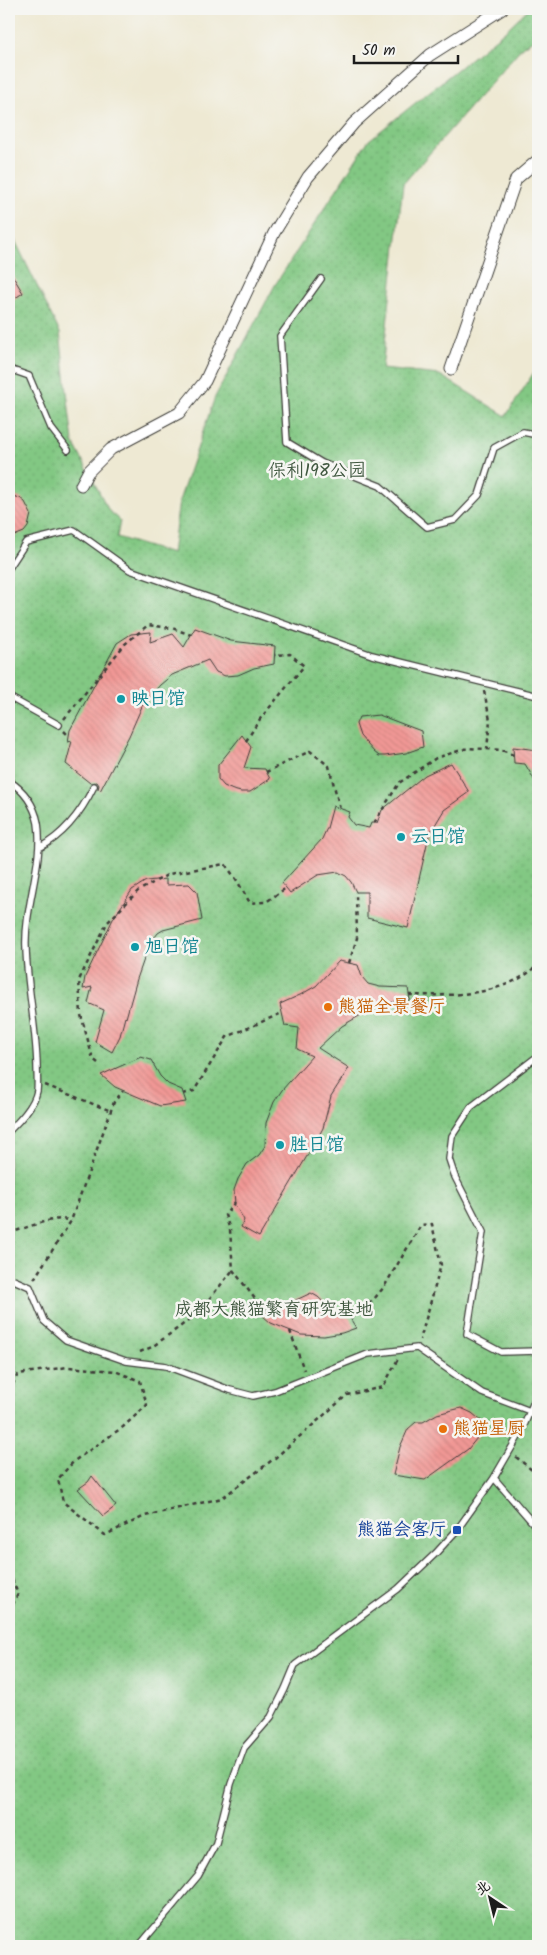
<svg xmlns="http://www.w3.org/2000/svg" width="547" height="1955" viewBox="0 0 547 1955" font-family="Kalam,'LXGW WenKai TC',sans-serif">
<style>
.green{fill:url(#green-dots);stroke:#4f7250}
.building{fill:url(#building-back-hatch)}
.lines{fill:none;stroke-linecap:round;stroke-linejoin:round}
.service-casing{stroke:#3c3b37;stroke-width:8}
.minor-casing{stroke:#3c3b37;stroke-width:13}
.path{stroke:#3c3b37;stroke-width:2.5;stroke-dasharray:4 4;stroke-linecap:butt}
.service{stroke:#fff;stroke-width:5.5}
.minor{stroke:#fff;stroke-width:11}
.culture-dot{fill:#0f9aa8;stroke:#f6f6f2;stroke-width:2}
.food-dot{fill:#e8710a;stroke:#f6f6f2;stroke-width:2}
.transit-dot{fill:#1a4fb4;stroke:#f6f6f2;stroke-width:2}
.labels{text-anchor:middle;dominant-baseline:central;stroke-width:5;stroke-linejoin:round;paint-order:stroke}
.park-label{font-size:18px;fill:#405840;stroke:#f6f6f2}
.culture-label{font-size:18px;fill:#0d838f;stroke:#f6f6f2;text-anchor:start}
.food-label{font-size:18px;fill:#c56008;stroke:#f6f6f2;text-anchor:start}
.transit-label{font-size:18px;fill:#164399;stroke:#f6f6f2;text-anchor:end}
</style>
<defs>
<pattern id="green-dots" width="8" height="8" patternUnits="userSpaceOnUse" patternTransform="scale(1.25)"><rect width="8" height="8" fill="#82c883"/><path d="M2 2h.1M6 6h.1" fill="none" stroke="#70ab71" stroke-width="1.8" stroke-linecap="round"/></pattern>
<pattern id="building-back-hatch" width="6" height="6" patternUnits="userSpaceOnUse" patternTransform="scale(1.25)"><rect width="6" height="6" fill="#f19895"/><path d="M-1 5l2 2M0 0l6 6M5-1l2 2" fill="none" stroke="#ce8280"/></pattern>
</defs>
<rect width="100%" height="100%" fill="#f6f6f2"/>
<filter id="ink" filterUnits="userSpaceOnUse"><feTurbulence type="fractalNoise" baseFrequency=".02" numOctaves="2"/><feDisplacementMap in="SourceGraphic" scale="10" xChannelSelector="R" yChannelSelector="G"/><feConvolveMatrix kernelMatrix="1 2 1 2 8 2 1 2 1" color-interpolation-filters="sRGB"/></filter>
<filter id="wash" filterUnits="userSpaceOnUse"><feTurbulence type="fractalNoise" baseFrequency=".0096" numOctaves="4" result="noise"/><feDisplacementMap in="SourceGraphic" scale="20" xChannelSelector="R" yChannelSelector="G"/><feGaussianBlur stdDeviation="1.12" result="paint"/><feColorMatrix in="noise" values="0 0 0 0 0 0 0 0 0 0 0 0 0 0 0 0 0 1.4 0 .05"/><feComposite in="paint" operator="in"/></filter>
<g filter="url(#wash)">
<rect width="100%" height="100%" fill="#eee9d3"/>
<path class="green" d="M528,9h10v28l-15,9 -120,138 -21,185 58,6 66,41 32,-50v1580h-529v-1718l51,105 13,109 36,69 11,10 -3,16 55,17 7,-53 36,-104 60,-112 93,-144 138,-111z"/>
<g id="blocks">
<path class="building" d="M9,270l14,23 -14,9z
M9,495l11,3 5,4 6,12 -3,13 -4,5 -15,6z
M195,628l36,13 44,5 -1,18 -20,4 -16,7 -13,1 -9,-4 -8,-12 -36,15 -12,10 -17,19 -14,32 -29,55 -2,-2 1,-4 -2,-3 -7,1 -24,-19 6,-23 -4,1 2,-12 47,-87 14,-9 20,-2 -1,10 23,-8 11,13z
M379,715l42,16 2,16 -17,6 -21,3h-6l-5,-4 -14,-16 -4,-12 3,-7z
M242,735l9,12 -7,21 21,1 5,10 -20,13h-9l-8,-2 -9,-4 -6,-7v-14z
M513,747l25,3v36l-13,-22 -11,-1z
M451,763l18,29 -25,18 -15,25 -21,93 -41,-10v-26h-11l-5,-10 -5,-6 -8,-4 -20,3 -28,18 -8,-10 40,-44 5,-11 6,-22 17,6 -2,5 6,8 15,3 2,-5h6l5,-13 43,-35z
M166,879v6l23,-1 8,8 5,28 -39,10 -5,3 -9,12 -12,34 -11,39 -1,-1 -5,19 -8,16 -17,-10 9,-32 -16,-7 4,-16 -9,2 2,-12 28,-58 19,-29 14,-9z
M339,961l19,4 4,12 6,7 12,3 28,1 2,12h-10l-29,9 -29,17 -24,22 31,20 -18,28 -8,32 -7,13 -57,96 -18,-10 3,-7 -9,-15 -1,-15 4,-11 9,-15 12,-9 6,-9 1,-23 8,-21 8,-12 30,-34 -15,-7 2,-21 -14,-2 -5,-22 20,-9 16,-9z
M141,1057l10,3 9,16 8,8 14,6 4,12 -26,4 -45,-19 -14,-12z
M311,1293l7,4 17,16 15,5 6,10 -14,5 -18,3 -23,-1 -30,-12 -8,-7 7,-12 7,5z
M461,1408l11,5 12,10 -7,15 -9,11 -43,31 -32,-5 7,-28 8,-18 8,-7h7l14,-8z
M92,1476l24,30 -13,10 -25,-27 10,-7z"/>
</g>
</g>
<g filter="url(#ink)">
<use href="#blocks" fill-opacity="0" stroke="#3c3b37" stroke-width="1"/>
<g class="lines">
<g class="service-casing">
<path id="service" d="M321,279l-41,57 7,106 35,21 58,23 47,41 28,-7 24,-25 15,-47 29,-16 15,3
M9,369l20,7 22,52 17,22
M9,568l17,-26 48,-12 56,40 242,85 166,41
M9,697l50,28
M9,781c16,10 25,23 29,42 6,39 -14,84 -12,125 1,39 10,77 11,117 0,8 1,18 0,26 -3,15 -18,30 -28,40
M39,848c25,-13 43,-37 55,-62
M538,1056l-67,51 -19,29 -3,23 6,18 28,55 -16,102 34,18 37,-1
M9,1278l21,9 14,34 22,19 60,21 40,5 64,24 23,6 22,-5 93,-37 49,-6 65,45 48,18
M494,1478l44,51
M139,1946l59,-70 18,-33 15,-59 13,-36 27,-31 14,-28 10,-24 103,-76 38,-36 21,-23 37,-52 28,-48 16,-38"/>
</g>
<g class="minor-casing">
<path id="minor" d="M451,369l65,-190 22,-19
M81,485l7,-13 23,-23 68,-36 26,-32 69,-148 34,-56 46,-54 76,-68 72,-46"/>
</g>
<path class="path" d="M484,691l6,29 -3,29
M64,719l61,-75 23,-19 24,3 19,7
M64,731l5,5
M246,741l14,-22 44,-53 -14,-12 -16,1
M266,772l44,-21 19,15 11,43
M374,823l25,-40 37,-25 32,-10 34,2 11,5
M349,963l8,-25 -1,-46
M409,995c44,1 96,1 129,-30
M98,1063l-5,-4 -12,-44 -2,-35 28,-57 31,-32 31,-17 56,-10 11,15 14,24 16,-1 20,-14
M45,1085l66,26
M183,1094l11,-3 33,-54 55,-24
M235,1202l-10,13 5,15 3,40 32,42
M9,1233c16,-4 47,-19 62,-12
M34,1279l37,-58 43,-119 9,-11
M350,1318l24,-19 10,-12 37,-62 11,-1 9,41 -21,75
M290,1331l14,39
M140,1352l12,-5 44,-32 37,-45
M9,1392l9,-18 50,-7 47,4 25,10 7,24 -24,22 -49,34 -16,18 5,23 42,33 40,-19 77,-18 53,-40 72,-63 36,-8 15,-28
M516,1457l22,18
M9,1572l9,22 -9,18"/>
<use href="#service" class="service"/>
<use href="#minor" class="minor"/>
</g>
</g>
<g class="culture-dot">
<circle cx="121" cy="699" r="5"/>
<circle cx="401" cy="837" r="5"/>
<circle cx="135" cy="947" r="5"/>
<circle cx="280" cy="1145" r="5"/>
</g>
<g class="food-dot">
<circle cx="328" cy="1007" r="5"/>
<circle cx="443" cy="1429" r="5"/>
</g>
<rect class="transit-dot" x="452" y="1525" width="10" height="10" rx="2.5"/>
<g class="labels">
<g class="park-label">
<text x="317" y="471">保利198公园</text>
<text x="274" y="1310">成都大熊猫繁育研究基地</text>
</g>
<g class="culture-label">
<text x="131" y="699">映日馆</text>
<text x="411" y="837">云日馆</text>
<text x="145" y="947">旭日馆</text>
<text x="290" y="1145">胜日馆</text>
</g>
<g class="food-label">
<text x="338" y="1007">熊猫全景餐厅</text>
<text x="453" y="1429">熊猫星厨</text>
</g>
<g class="transit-label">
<text x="447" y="1530">熊猫会客厅</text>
</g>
</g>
<rect width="547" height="1955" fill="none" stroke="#f6f6f2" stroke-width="30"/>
<g transform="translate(490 1898) rotate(325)" stroke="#f6f6f2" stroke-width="4" paint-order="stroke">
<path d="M0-4L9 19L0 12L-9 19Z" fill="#1c1c1c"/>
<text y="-8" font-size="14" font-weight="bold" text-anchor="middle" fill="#1c1c1c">北</text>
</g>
<path d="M354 55v8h104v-8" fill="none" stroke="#1c1c1c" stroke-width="2.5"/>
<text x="362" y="55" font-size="15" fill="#1c1c1c" stroke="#f6f6f2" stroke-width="4" paint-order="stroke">50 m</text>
</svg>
